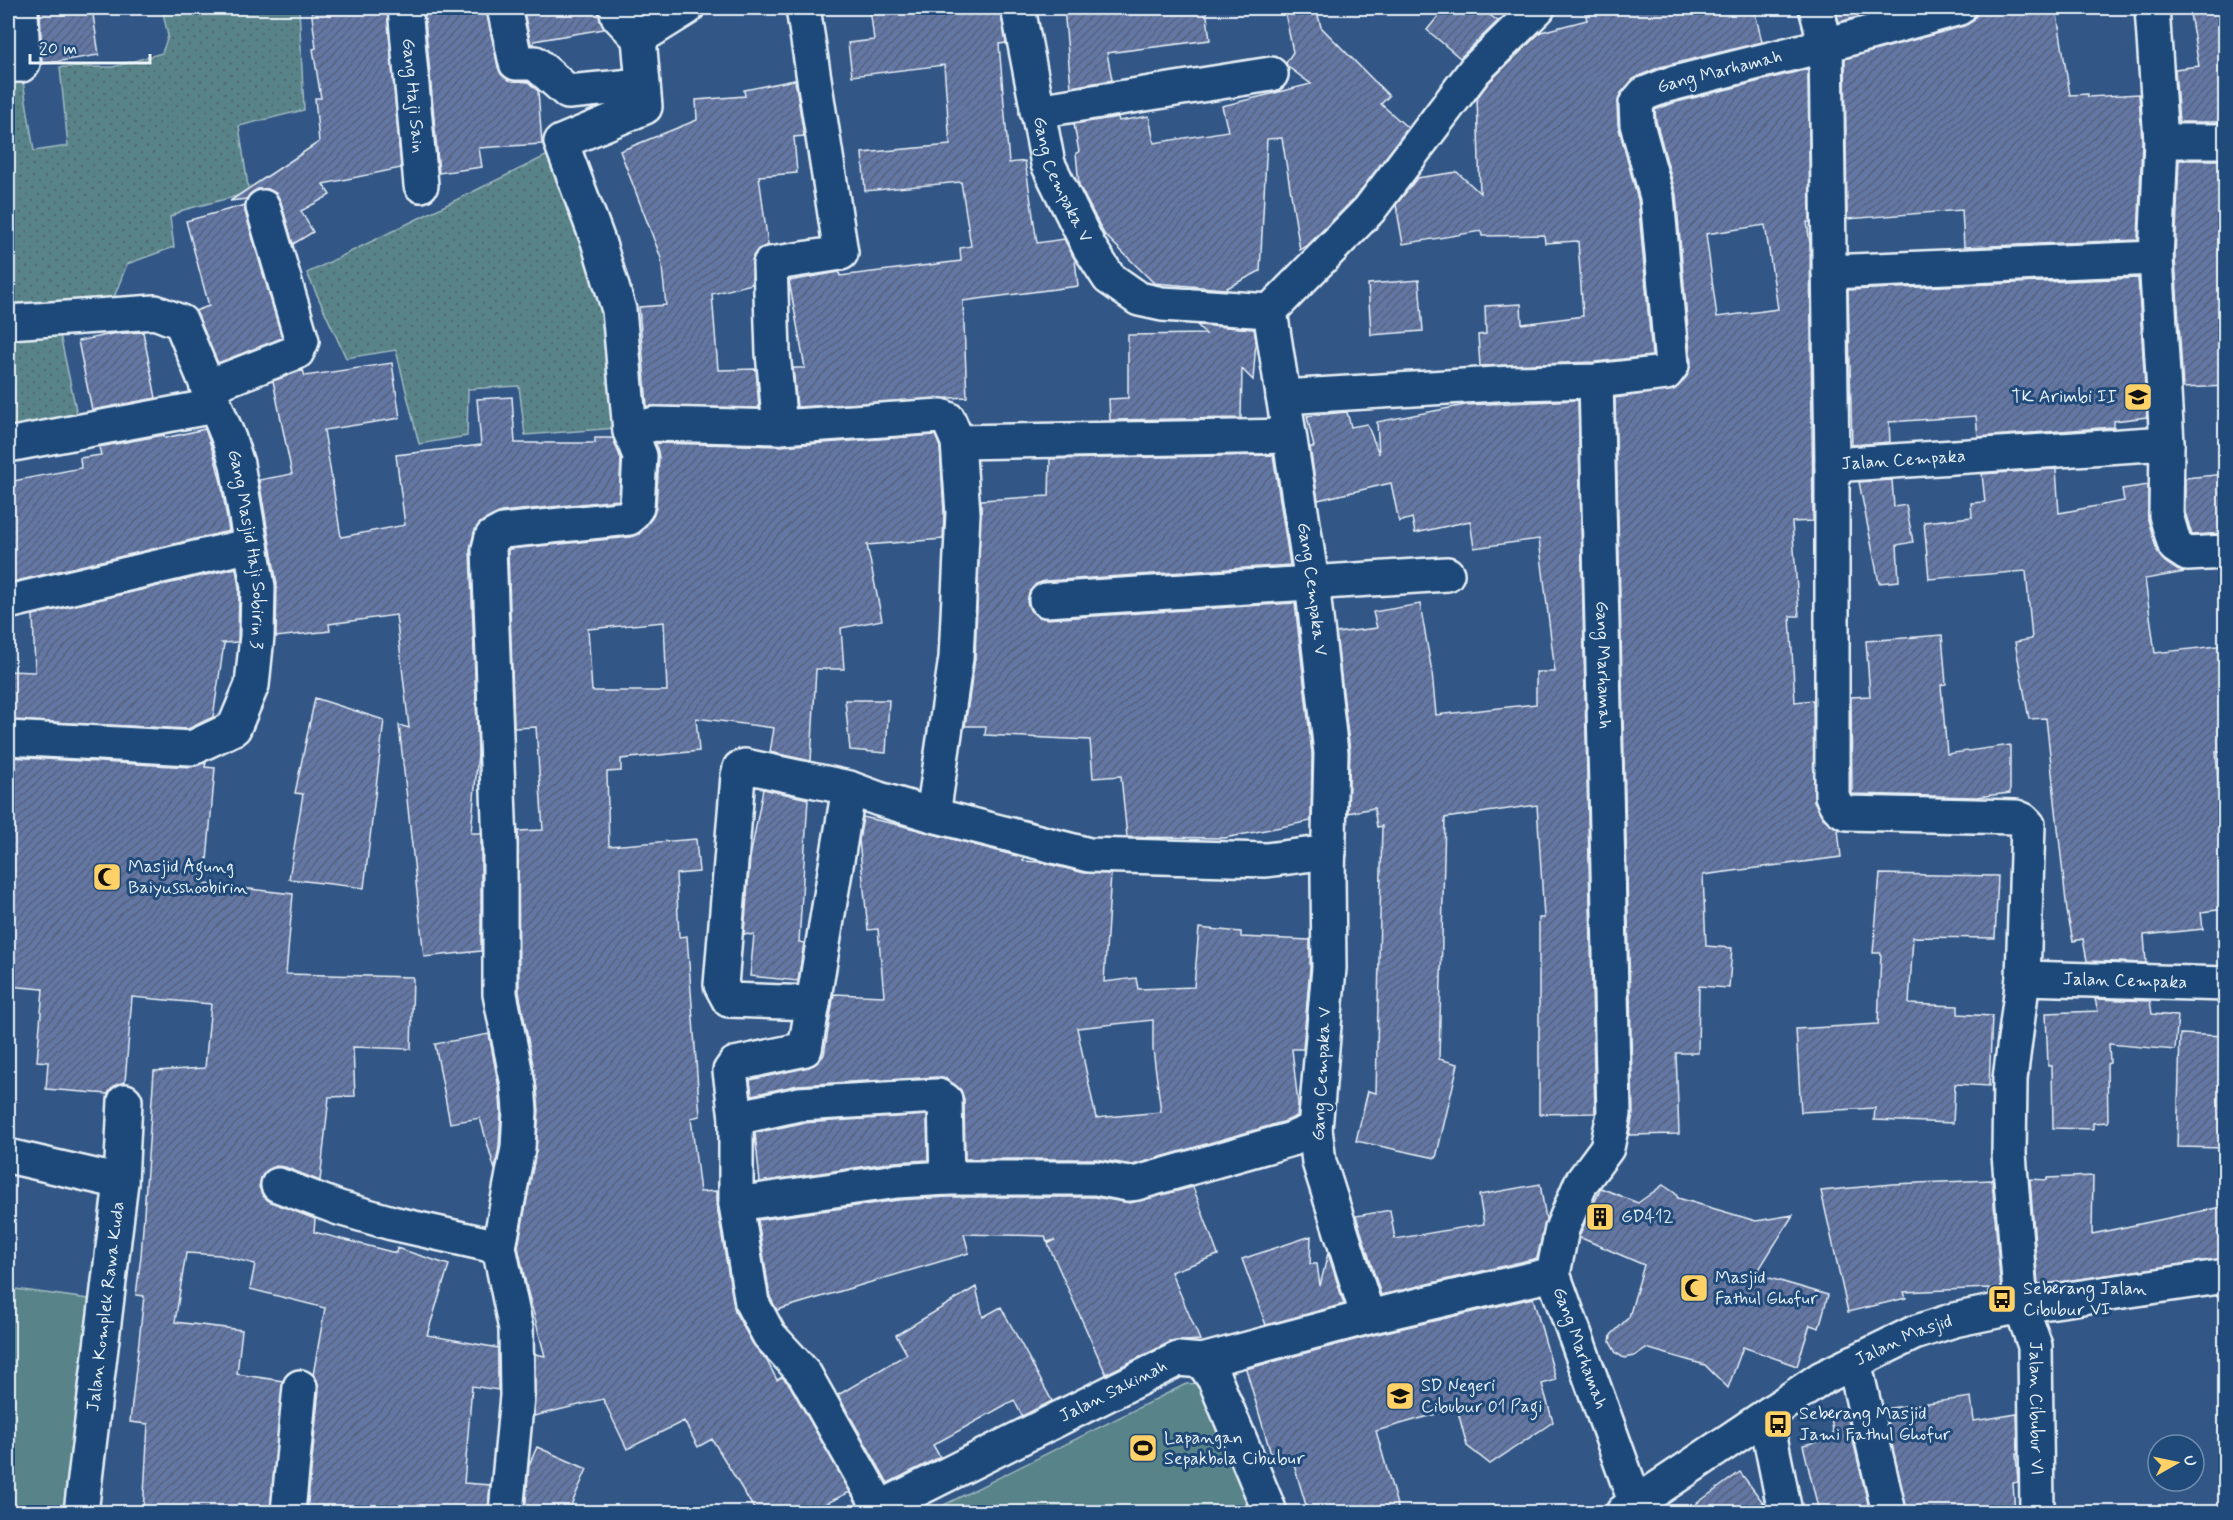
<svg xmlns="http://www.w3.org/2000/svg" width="2233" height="1520" viewBox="0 0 2233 1520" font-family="Mynerve,sans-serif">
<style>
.grass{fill:url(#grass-dots);stroke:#a0bac0;stroke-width:1.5}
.park{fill:#598389;stroke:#a0bac0;stroke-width:1.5}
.building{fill:url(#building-hatch);stroke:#e8f1f8;stroke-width:1.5;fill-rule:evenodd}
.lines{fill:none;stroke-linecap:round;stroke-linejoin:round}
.street-casing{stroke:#e8f1f8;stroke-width:38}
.secondary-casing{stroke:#e8f1f8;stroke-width:38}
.street{stroke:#1f4a7a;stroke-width:33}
.secondary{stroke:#1f4a7a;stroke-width:33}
.labels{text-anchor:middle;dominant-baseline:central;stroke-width:6;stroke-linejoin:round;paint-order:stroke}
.street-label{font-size:18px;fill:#e8f1f8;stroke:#1f4a7a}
.poi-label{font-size:18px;fill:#e8f1f8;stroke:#1f4a7a;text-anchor:start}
</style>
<defs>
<pattern id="grass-dots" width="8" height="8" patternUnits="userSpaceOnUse" patternTransform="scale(1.5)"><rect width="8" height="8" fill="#598389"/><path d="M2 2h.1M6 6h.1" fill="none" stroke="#516b70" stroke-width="1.8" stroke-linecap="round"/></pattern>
<pattern id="building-hatch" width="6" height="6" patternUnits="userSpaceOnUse" patternTransform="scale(1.5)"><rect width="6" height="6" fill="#6477a5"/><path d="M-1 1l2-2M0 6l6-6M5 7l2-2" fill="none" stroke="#56627c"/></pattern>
</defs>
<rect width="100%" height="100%" fill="#325686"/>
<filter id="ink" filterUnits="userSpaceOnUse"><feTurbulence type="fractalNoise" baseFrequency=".0167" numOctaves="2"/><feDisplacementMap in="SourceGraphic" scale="12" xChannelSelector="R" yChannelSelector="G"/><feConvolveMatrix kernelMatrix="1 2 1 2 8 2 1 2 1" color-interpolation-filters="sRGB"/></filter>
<g filter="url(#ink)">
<path class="grass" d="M162,8h137l5,102 -65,16 10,67 -66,17 -13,7 4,30 -47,17 -16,41 -55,11 26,122 -74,15v-372h15l11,70 34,-5 -8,-79h53l49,-14 6,-17z
M554,152l44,102 32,173 -105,8 -6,-49 -51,3 -1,47 -48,8 -23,-94 -50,8 -39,-85z"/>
<path class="park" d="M8,1288l95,13 -30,211h-65z
M1200,1383l57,129h-327l256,-128z"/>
<path class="building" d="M66,8h26l7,47 -57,9 -2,-54z
M311,8h76l14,160 -78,16 7,11 -29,16 12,21 -20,12 -12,-42 -5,-9 -8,-4h-10l-8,5 -3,5 -17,2 89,-59 -4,-44h6l-8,-49 3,-1z
M424,8h62l12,59 3,7 7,6 20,2 10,9 4,53 -63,4 3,19 -43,6z
M523,8h75l2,13 4,8 -70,12v3h-3z
M870,8h130l6,35 -7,1 10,119 16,-2 12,82 27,-4 11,21 3,26 -115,15 4,96 -170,10 -4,-39h12l-16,-87 50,-9 1,4 121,-15 -1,-13 11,-2 -10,-64 -96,9 -3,-38 88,-8 -6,-80 -92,11 -4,-33 26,-3z
M1064,8h66l1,4 36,-4h39l4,32 -103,13 5,27 -41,7z
M1284,8h32l5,19 68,69 -8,8 27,24 -53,70 -48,48 -7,4 -18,-112 -15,1 -7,132 -35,18 -71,-6 -50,-49 -25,-49 -3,-32 3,-1 -5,-28 44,-7 1,4 30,-5 5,27 74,-12 -6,-25 89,-22 -24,-18 -1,-3 7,-11z
M1445,8h35l18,13 -38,37 -33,-28z
M1584,8h170l8,34 -102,25 -23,10 -16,16 -4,12 1,20 20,75 14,156 -57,6 -115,4 -2,-31 8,-1 -1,-28 36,-2 1,20 61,-8 -5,-75 -33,2 -1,-8 -62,1 -1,-5 -78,13 -7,-39 21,-27 40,-6 23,21 -3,-95 12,-16 52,-50 46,-12z
M1835,8h56l-52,14z
M1977,8h79l14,87 18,-1v3l51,-3 3,47 -4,99 -174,7 -2,-37 -115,9 -2,-160 119,-33 9,-5 4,-8z
M2189,8h37v114h-47l-4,-53 24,-3z
M1808,69l2,153h-3l3,22 3,277 -21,1 7,94h-9l5,86 18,-2 1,101 9,17 15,11 3,28 -138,18 3,71 26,2 -3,40 -30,-2 -1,67h-22l3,81 -50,1 4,-21 -18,-716 60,-9 12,-13 4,-13 -15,-168 -20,-74 -1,-11 18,-7zM1765,225l13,84 -61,8 -11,-83z
M795,80l9,56 -10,1 3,36 -38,3 9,69 -10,4 -5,7 -1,28 -40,10 6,76 38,-1 3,39 -112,-2 -8,-99 27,-2 -5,-47 -41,-107 77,-31 -1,-20 49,-4 -1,-6z
M2179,160h41l2,54 4,-1v173l-43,2 -8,-130z
M245,205v7l37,126 -64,25 -23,-52 14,-5 -23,-85z
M2138,278l9,139 -33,4v6l-136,10 -2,-21 -87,6 1,20 -38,3 -4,-155z
M1419,280l4,51 -52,4 -3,-51z
M1197,325l57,4 2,12 -3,39 -11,-11 -1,49 -131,2 -1,-21 19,-1v-63l78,-1z
M143,332l13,66 -64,12 -14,-69 34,-7z
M392,363l8,55 -76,12 17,107 64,-12 -9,-70 85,-10 -4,-46 35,-2 3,46h80v-5h18l8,21 -2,41 -118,12 -18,9 -9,11 -4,18 8,203 -7,80h10v118l-57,6 -25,-232 10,3 -13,-113 -67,9 1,7 -54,6 1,-53 -18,-104 33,-6 -19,-93 30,-11 2,6z
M1578,400l17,713 -56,1v-196h5l-7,-113 -92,13 -6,241 19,5 -22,94 -80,-17 12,-50 8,2 6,-267 -5,1 -3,-19 -26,5 2,-62 -14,-118 41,-5 -4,-16 47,-8 12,68 4,43 100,-11v-32h19l-16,-133 -65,9 -4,-27 -55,12 -3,-15 -13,4 -8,-39 -73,17 -8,-53h4l-7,-31 40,-4 4,15 16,-3 12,30 -2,-32 88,-17z
M205,429l9,26 7,27 8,49 -221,52v-101l73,-14 -1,-10 21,-3 -2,-8 65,-12 1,3z
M935,435l5,12 4,66 -1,26 -76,6 15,75 -41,8 3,41h-28l-5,92 -41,-9 4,-24 -78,-10 3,33 -78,8v12l-14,1 2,74 87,-7 3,33 -23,2 3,63 8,-1 13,180 -9,2 9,74 17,-1v16l18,105 18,32 14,17 10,19 5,-3 7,7 61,108 -41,20h-53l-44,-73 -14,8 -14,-26 -57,28 -24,-50 -69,17 1,-62 10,2 -18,-67 -9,-42 18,-96 3,-41 -3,-29 -17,-89 -1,-161 25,-1 -7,-103 -22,1 -6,-177 1,-2 122,-12 8,-3 13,-16 4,-10 3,-51 -3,-14 125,3zM664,622l3,69h-75l-4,-62z
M1273,455l17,110 -245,16 -9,3 -6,7 -3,11 3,8 7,6 10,3 248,-16 17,151 -1,67 -86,17 -98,-1 -6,-61 -28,2 -3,-38 -105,-5 1,-9h-21l10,-67 6,-159 68,-4 1,-37z
M2056,469l3,44 65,-12 -2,-12 26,-4v35l9,31 8,11 12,8 8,2 -40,7 10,74 71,-8v107h-10l6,89h4v68l-25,3 2,17 -59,6 2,28 -59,-2 -4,-22 -10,2 -6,-30 -21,-193 -17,1 -14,-77 17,-3 -6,-68 -97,8 -5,-57 48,-5 -1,-14 14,-1 -3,-28z
M2226,474v59l-34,2 -7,-23v-34z
M1892,480l2,27 12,-2 7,37 -16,3 2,36 -20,2 -20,-101z
M236,568l3,20 -1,54 -16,1 2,1 -11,73 -25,12 -180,-9v-49l27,1 -2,-57z
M1942,635l4,49 -5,1 6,69 63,-9v48l-34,4 -124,-3 -1,-97 19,-1 -4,-55z
M315,698l69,22 -20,168 -75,-9 14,-85 -8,-1z
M845,700h44l-3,53 -36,-3z
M8,757l183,10 15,-5 -1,5 10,1 -10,116 88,10 -7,80 127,3 -2,72 -58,-2 2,49 -26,1 -9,84 -35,-14 -9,-1 -10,5 -5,7 -2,9 4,9 8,6 44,17 -1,13 82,21 1,-5 52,17 -22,70 71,13v42l-26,-4 -8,97 26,2 -2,27h-181l12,-123 -2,-9 -4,-5 12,-67 -75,-19 5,-25 -35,-9 -34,-2 -11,69 67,8 -5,44 46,7 -13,131h-127l5,-88 -18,-2 14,-126 -8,-1 5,-39 13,-185 51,-3 6,-64 -79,-7 -7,85 -9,3 -8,9 -62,-5 2,-27 -11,-1 6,-72 -35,-3z
M763,789l45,10 -9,143 5,1 -6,38 -48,-5 4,-41 -10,-1 6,-76z
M863,817l40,9 121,32 -1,3 16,1 46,11 26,1 -7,108 32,-4 2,11 56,-2 5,-59 42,4v5l69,3v27l-7,82h-11l6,55 -1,12 -11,5 -153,44 -37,-6h-131l-1,-60 -3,-9 -14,-11 -10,-2 -139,8 -46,10 -2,-15 59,-13 10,-6 5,-6 10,-61 50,2 -6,-67 -10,1 -9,-90zM1153,1020v29l8,63 -65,6 -19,-90z
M1880,874l118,2 -3,62 -82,-1 -4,67 49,2v8l34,2 -3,70 -34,-2 -2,39 -79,-3 1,-12 -74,4 -5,-83 82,-5 3,-71h-8z
M2095,999l55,2 2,13 26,2 -3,34 -66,-6 1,19 -3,1 1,58 -15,1v6l-40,-1 -1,-62h-4l-2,-53 52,-2z
M489,1034l10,54 2,23 -2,35 -4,24 -15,-52 -30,5 -15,-79z
M2180,1034l46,2v112l-49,-1z
M927,1115l1,45 -34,2 -134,20 -5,-49 47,-10z
M2093,1176l-1,58 134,-28v52l-188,27 -8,-106 17,1v-2z
M1992,1180l9,111 -12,2v-5l-85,4 2,6 -58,14 -27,-121 71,-7z
M1540,1184l6,35 -9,39 -156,37 -25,-79 34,-6 5,29 89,-15 -5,-29z
M1663,1185l12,8 3,5 78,23 37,-6 -37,59 72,21 -9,33 -9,-3 -13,41 -54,-19 -15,41 -23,-23 -59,-17 -12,8 -10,2 -8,-5 -6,-11 1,-7 18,-18 15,-52 -65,-28 1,-3 21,-46 37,15z
M1193,1187l25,68 -47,17 29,68 -30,2 -64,32 -58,-130 7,-4 -8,2 -2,-6 -81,-2 5,19 -192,57 -7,-13 -12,-77 141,-20 49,-3h146l36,6z
M1311,1236l-1,28h7l3,22 8,-33 16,51 -78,21 -24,-66z
M976,1287l7,30 18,-10 51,94 -30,15 -8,-16 -81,45 7,12 -52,26 -50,-88 69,-41 -11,-19z
M1533,1298l23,82 -14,4 11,38 -63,42 -23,-18 -10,-38 -81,23 23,81h-91l-17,-57 -18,6 -27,-92 127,-34z
M1971,1397l3,24 43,-7 1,40h-2l2,28 -5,1 2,29h-108l-23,-103z
M1847,1415l23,97h-51l-16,-67 31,-7 -3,-20z
M537,1447l50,22 -19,43h-36l-7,-3v3l4,-47z
M1740,1472l25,33 1,7h-81z"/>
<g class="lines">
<g class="street-casing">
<g id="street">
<path id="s1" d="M405,8l16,177"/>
<path d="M504,8l12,55h19l33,29 75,-7"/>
<path d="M616,8l2,8 21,22 6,69 -84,35 37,99 21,69 11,121"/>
<path id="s2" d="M1018,8l30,156 41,83 20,31 30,21 23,5 108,7 42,271 19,171 -3,124 1,91 -14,161 4,33 49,155"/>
<path id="s3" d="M1816,8l10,37 6,420 335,-22"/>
<path d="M2152,8l9,133 -5,117 11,185 -1,72 9,31 12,8 39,-2"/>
<path d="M639,38l48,-30"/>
<path d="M8,65h13l2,-2 -2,-52 -2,-3"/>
<path d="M1037,111l234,-37"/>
<path d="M2161,141h65"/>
<path d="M1829,272l327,-14"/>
<path d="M1270,311l99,-101 106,-140 63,-62"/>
<path id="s4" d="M8,322l147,-10 26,10 48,117 8,25 21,123 -1,49 -5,49 -18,43 -42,20 -184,-10"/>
<path id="s5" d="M1596,381l18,733 -7,34 -26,35 -19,46 -9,45 83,230"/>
<path d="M207,387l90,-35 5,-11 -39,-134"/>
<path id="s6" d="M1283,397l229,-14 84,-2 70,-8 6,-8 -15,-168 -20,-73 -1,-20 8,-10 23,-9 159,-40 133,-37"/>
<path d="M780,427l-7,-74 -3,-89 71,-11 -38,-245"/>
<path d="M958,442l331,-6"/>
<path d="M8,445l206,-39"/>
<path id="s7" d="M1832,465v330c3,9 6,14 15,18l169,4 7,3 5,5 -5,153 -13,101 -1,75 12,152 14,40 2,166"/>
<path d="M1046,600l401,-26"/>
<path d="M8,602l243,-57"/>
<path id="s8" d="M2023,978l203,6"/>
<path d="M813,1003l36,-215"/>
<path d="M736,1118l63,-14 139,-8 7,4 2,78 -50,3 -161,23"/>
<path d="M8,1156l113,26"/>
<path d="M947,1178h149l32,6 9,-1 155,-44 23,-10"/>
<path d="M278,1185l61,23 53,15 107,24"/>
<path d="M1202,1361l13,19 55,132"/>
<path d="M1854,1362l35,150"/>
<path d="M1766,1417l19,95"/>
<path id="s9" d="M880,1508l298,-149 24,2 166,-44 185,-43"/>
<path id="s10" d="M81,1512l40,-330 4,-81"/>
<path d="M288,1512l12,-125"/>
<path d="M506,1512l11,-116 -1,-67 -17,-82 19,-99 2,-37 -2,-26 -18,-91v-149l-11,-296 3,-12 11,-6 126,-13 8,-11 3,-51 -10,-25 24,-7 126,3 161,-11 7,3 10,23 5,71 -7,145 -23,157"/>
<path d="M873,1512l7,-4 -76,-135 -35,-38 -17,-32 -16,-99v-86l-6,-47 5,-7 70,-15 8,-46 -84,-3 -8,-15 17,-209 2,-8 5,-2 104,22 30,11 54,16 156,40 177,5 63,-8"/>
</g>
</g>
<g class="secondary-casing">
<g id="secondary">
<path id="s11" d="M1623,1512l199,-134 92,-45 40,-13 67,-14 205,-30"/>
</g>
</g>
<use href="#street" class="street"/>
<use href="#secondary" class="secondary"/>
</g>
</g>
<defs>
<g id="school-square" transform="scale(1.5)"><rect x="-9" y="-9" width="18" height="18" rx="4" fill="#ffd166" stroke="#1f4a7a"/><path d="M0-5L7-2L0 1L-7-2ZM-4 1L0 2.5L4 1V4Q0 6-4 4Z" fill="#111"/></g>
<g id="mosque-square" transform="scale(1.5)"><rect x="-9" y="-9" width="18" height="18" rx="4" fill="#ffd166" stroke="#1f4a7a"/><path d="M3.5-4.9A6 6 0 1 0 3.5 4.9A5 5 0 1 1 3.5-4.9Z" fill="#111"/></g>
<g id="building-square" transform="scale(1.5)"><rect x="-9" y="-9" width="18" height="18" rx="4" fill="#ffd166" stroke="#1f4a7a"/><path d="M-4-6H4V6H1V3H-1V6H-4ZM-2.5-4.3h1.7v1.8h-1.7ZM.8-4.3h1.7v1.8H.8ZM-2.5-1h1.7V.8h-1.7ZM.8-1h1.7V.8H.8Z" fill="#111"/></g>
<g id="bus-square" transform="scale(1.5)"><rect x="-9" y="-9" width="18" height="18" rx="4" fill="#ffd166" stroke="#1f4a7a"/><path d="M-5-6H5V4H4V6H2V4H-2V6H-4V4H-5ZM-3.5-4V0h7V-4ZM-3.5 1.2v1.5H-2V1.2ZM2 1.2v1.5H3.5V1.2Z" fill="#111"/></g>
<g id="stadium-square" transform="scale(1.5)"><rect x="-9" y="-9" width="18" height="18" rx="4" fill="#ffd166" stroke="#1f4a7a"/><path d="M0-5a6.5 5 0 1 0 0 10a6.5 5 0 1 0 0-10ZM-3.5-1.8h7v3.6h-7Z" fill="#111"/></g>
</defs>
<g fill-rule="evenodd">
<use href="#school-square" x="2138" y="397"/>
<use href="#mosque-square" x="107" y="877"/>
<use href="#building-square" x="1600" y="1217"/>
<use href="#mosque-square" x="1694" y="1288"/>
<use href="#bus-square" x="2002" y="1299"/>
<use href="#school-square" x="1400" y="1396"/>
<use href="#bus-square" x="1778" y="1424"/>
<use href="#stadium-square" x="1143" y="1448"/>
</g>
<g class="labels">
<g class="street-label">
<text stroke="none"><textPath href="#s6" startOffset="750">Gang Marhamah</textPath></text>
<text stroke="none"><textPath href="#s1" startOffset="88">Gang Haji Sain</textPath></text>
<text stroke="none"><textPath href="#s2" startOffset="178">Gang Cempaka V</textPath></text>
<text stroke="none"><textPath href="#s3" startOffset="530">Jalan Cempaka</textPath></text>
<text stroke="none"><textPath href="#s4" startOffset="414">Gang Masjid Haji Sobirin 3</textPath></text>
<text stroke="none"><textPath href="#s2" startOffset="738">Gang Cempaka V</textPath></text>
<text stroke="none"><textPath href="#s5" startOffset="284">Gang Marhamah</textPath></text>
<text stroke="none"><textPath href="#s8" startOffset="102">Jalan Cempaka</textPath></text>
<text transform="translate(1322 1074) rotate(-87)">Gang Cempaka V</text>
<text stroke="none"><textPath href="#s10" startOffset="207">Jalan Komplek Rawa Kuda</textPath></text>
<text stroke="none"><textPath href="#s11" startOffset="330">Jalan Masjid</textPath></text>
<text stroke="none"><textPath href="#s5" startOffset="986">Gang Marhamah</textPath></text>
<text stroke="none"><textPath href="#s9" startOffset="261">Jalan Sakinah</textPath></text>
<text stroke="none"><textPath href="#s7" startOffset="1125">Jalan Cibubur VI</textPath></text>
</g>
<g class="poi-label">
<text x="2117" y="397" text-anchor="end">TK Arimbi II</text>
<text x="128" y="867">Masjid Agung<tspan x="128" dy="21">Baiyusshoobirin</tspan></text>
<text x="1621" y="1217">GD412</text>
<text x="1715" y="1278">Masjid<tspan x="1715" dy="21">Fathul Ghofur</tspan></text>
<text x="2023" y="1289">Seberang Jalan<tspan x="2023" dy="21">Cibubur VI</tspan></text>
<text x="1421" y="1386">SD Negeri<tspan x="1421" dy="21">Cibubur 01 Pagi</tspan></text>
<text x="1799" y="1414">Seberang Masjid<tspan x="1799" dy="21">Jami Fathul Ghofur</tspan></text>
<text x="1164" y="1438">Lapangan<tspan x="1164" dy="21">Sepakbola Cibubur</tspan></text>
</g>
</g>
<rect width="2233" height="1520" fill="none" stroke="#1f4a7a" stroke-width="30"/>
<rect x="15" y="15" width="2203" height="1490" fill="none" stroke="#e8f1f8" stroke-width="2" filter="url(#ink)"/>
<g transform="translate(2176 1463) rotate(81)"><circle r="28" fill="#1f4a7a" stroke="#6f8dac" stroke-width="1.5"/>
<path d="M0-4.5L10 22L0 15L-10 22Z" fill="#ffd166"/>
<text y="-9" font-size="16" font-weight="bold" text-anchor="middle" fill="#e8f1f8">U</text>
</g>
<path d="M30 54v9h120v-9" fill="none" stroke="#e8f1f8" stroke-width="3"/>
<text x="39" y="54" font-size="18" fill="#e8f1f8" stroke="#1f4a7a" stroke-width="4.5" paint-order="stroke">20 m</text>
</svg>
